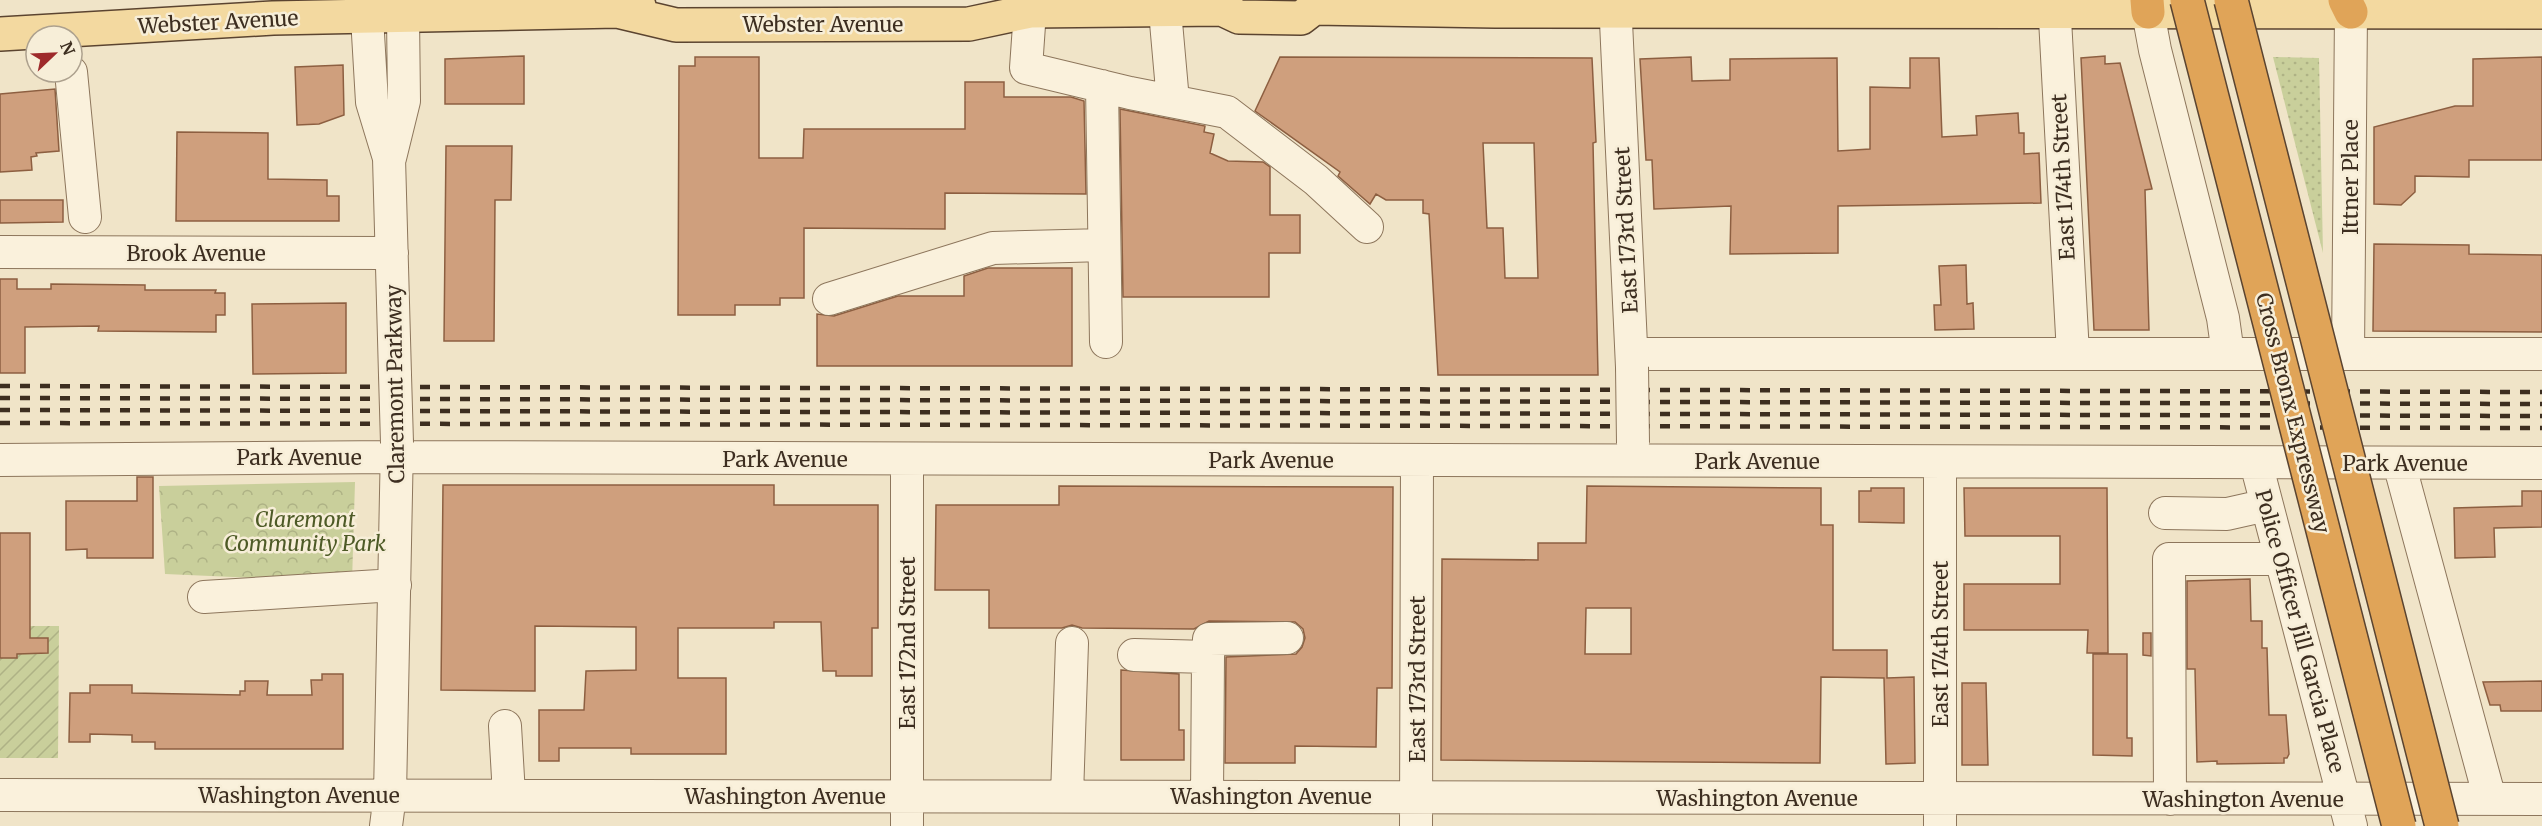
<svg xmlns="http://www.w3.org/2000/svg" width="2542" height="826" viewBox="0 0 2542 826" font-family="Merriweather,serif">
<style>
.grass{fill:url(#grass-dots)}
.park{fill:url(#park-crowns)}
.garden{fill:url(#garden-furrows)}
.building{fill:#cf9f7d;stroke:#8d5f41;stroke-width:1.5;fill-rule:evenodd}
.lines{fill:none;stroke-linecap:round;stroke-linejoin:round}
.minor-casing{stroke:#8d765c;stroke-width:34}
.major-casing{stroke:#5b4430;stroke-width:36}
.highway-casing{stroke:#5b4430;stroke-width:36}
.minor{stroke:#faf1dc;stroke-width:32}
.major{stroke:#f3d9a0;stroke-width:33}
.highway{stroke:#e0a458;stroke-width:33}
.rail{stroke:#3d2e20;stroke-width:4.5;stroke-dasharray:10 10;stroke-linecap:butt}
.minor-bridge-casing{stroke:#8d765c;stroke-width:34;stroke-linecap:butt}
.highway-bridge-casing{stroke:#5b4430;stroke-width:36;stroke-linecap:butt}
.minor-bridge{stroke:#faf1dc;stroke-width:32}
.highway-bridge{stroke:#e0a458;stroke-width:33}
.labels{text-anchor:middle;dominant-baseline:central;stroke-width:5;stroke-linejoin:round;paint-order:stroke}
.street-label{font-size:21px;fill:#3d2e20;stroke:#f7eed8}
.park-label{font-size:21px;font-style:italic;fill:#4d5a26;stroke:#f7eed8}
</style>
<defs>
<pattern id="grass-dots" width="8" height="8" patternUnits="userSpaceOnUse" patternTransform="scale(1.5)"><rect width="8" height="8" fill="#c9cf9b"/><path d="M2 2h.1M6 6h.1" fill="none" stroke="#aeb285" stroke-width="1.8" stroke-linecap="round"/></pattern>
<pattern id="park-crowns" width="20" height="18" patternUnits="userSpaceOnUse" patternTransform="scale(1.5)"><rect width="20" height="18" fill="#c9cf9b"/><path d="M2 6a3 3 0 1 1 6 0M12 15a3 3 0 1 1 6 0" fill="none" stroke="#aeb285"/></pattern>
<pattern id="garden-furrows" width="10" height="10" patternUnits="userSpaceOnUse" patternTransform="scale(1.5)"><rect width="10" height="10" fill="#c9cf9b"/><path d="M-1 1l2-2M0 10L10 0M9 11l2-2" fill="none" stroke="#aeb285"/></pattern>
</defs>
<rect width="100%" height="100%" fill="#f0e4c8"/>
<path class="grass" d="M2273,57l46,1 4,195z"/>
<path class="park" d="M355,482l-3,100 -187,-8 -6,-88z"/>
<path class="garden" d="M0,626h59l-1,132h-58z"/>
<path class="building" d="M524,56v48h-79v-45z
M2105,56v8l15,-1 32,126 -7,1 4,140h-55l-13,-272z
M695,57h64v101h44l1,-29h161v-47h39v15h67l13,4 2,93 -141,-1v36l-141,-1v70h-24v7h-45v10h-57l1,-249h16z
M1280,57l312,1 4,84 -3,1 5,232h-160l-9,-161 -6,-1v-13h-37l-10,-6 -6,10 -32,-28 2,-4 -85,-61zM1483,143h51l4,135h-33l-2,-50h-16z
M1691,57l1,24 38,-1v-21l107,-1 1,93 32,-2v-62l40,1v-30h29l3,79 35,-2 -1,-19 42,-3 1,20h5v21l15,-1 2,50 -203,3v47l-108,1 1,-48 -77,3 -2,-49h-6l-6,-101z
M2542,57v103h-73v17l-54,-1v16l-14,13 -27,-1v-77l81,-21h18v-47z
M343,65l1,50 -25,9 -22,1 -2,-58z
M55,89l4,62 -23,2 1,3 -6,1 1,13 -32,2v-78z
M1120,109l85,17 -1,6 10,2 -4,19 18,8 35,1 7,5v48h30v38h-31v44h-146z
M177,132l91,1v46l59,1v16h12v25h-163z
M446,146h66l-1,54h-16l-1,141h-50z
M0,200h63v22l-63,1z
M2374,244l95,1v9l73,1v77l-169,-1z
M1966,265l1,39 6,-1 1,26 -39,1 -1,-25h7l-2,-39z
M988,268h84v98h-255v-52l17,2 64,-20h66v-20z
M0,279h17v10h34v-5l94,1v5h71l-1,3h10v22h-9v17l-118,-1 1,-5 -74,1v46h-25z
M346,303v70l-93,1 -1,-70z
M137,477h16v81h-66v-9l-21,1v-49h71z
M443,485h331v20h104v123h-6v48h-36v-5h-13l-2,-49h-47v6h-96v50h48v76h-95v-6h-72v13h-20v-51h45l2,-39 50,-1v-43l-101,-1v65l-94,-1z
M1059,486l334,1 -1,201h-15l-1,59 -81,-1v17h-70l1,-106 70,-3 6,-7 3,-9 -2,-9 -8,-7 -86,-1 -15,8 -112,-1 -10,-3 -10,3h-73v-38h-54l1,-85h123z
M1587,486l234,2v37h12v125h54v28l27,-1 1,86 -29,1 -2,-86 -63,-1 -1,86 -379,-3 1,-201 96,1v-17h48zM1586,608h45v46h-46z
M1871,488h33v35l-45,-1v-31h12z
M1964,488h143l1,165h-21l1,-23h-124v-46h96v-48h-95z
M2522,491h20v36l-48,1 1,29 -40,1 -1,-50 68,-2z
M0,533h30v105h18v15l-31,1v4h-17z
M2250,579l1,42h11v27h5l2,67h17l3,39 -2,4h-3v5l-67,1v-3l-20,1 -2,-93h-8v-88z
M2143,633h8v23l-8,-1z
M2093,654h34v84h5v18l-39,-1z
M1121,670l58,4v56h5v30h-63z
M322,674h21v75h-188v-7h-23v-7l-42,-1v8h-21l1,-49h20v-8h42v8l108,2v-4h5v-10h23l-1,14h45l-1,-15h11z
M2542,681v30h-41l-1,-6h-10l-7,-23z
M1962,683h24l2,82h-26z"/>
<g class="lines">
<g class="minor-casing">
<path id="minor" d="M363,0l4,17 5,85 17,56 6,217
M1615,0l17,367
M2054,0l19,354
M2348,0l3,12 -3,342
M1030,11l-4,57 104,25 97,19 89,68 51,47
M1165,11l8,90
M2148,12l7,38 68,268 5,36
M71,72l14,145
M1102,86l4,256
M390,158l14,-57 -1,-85 -5,-16
M0,252l392,1
M829,299l164,-51 111,-3
M1632,354h910
M0,460l397,-3 2145,6
M907,460v366
M1940,462v364
M2256,463l95,363
M2399,463l91,336
M2165,513l62,1 40,-9
M204,597l191,-12
M1134,655l74,2 -1,140
M1208,657l1,-18 78,-1
M505,726l4,69
M0,795l2542,4
M1067,796l5,-153
M2170,799l-1,-240h112
M386,826l4,-31 7,-352
M1416,826l1,-365"/>
</g>
<g class="major-casing">
<path id="major" d="M617,11l59,14 293,-1 61,-13 192,-2 17,8 62,1 13,-10 181,3 1047,1
M0,34l273,-16 344,-7 22,-5"/>
</g>
<g class="highway-casing">
<path id="highway" d="M2147,0l1,12
M2345,0l6,12"/>
</g>
<use href="#minor" class="minor"/>
<use href="#major" class="major"/>
<use href="#highway" class="highway"/>
<path class="rail" d="M0,386l2542,6
M0,398l2542,6
M0,410l2542,6
M0,423l2542,5"/>
<g class="minor-bridge-casing">
<path id="minor-bridge" d="M1632,367l1,76
M395,375l2,68"/>
</g>
<g class="highway-bridge-casing">
<path id="highway-bridge" d="M2187,0l212,826
M2231,0l211,826"/>
</g>
<use href="#minor-bridge" class="minor-bridge"/>
<use href="#highway-bridge" class="highway-bridge"/>
</g>
<g class="labels">
<g class="street-label">
<text transform="translate(218 22) rotate(-3)">Webster Avenue</text>
<text x="823" y="24">Webster Avenue</text>
<text transform="translate(2063 177) rotate(-93)">East 174th Street</text>
<text transform="translate(2350 177) rotate(-90)">Ittner Place</text>
<text transform="translate(1626 230) rotate(-93)">East 173rd Street</text>
<text x="196" y="253">Brook Avenue</text>
<text transform="translate(395 384) rotate(-91)">Claremont Parkway</text>
<text transform="translate(2293 413) rotate(76)">Cross Bronx Expressway</text>
<text x="299" y="457">Park Avenue</text>
<text x="785" y="459">Park Avenue</text>
<text x="1271" y="460">Park Avenue</text>
<text x="1757" y="461">Park Avenue</text>
<text x="2405" y="463">Park Avenue</text>
<text transform="translate(2300 631) rotate(75)">Police Officer Jill Garcia Place</text>
<text transform="translate(907 643) rotate(-90)">East 172nd Street</text>
<text transform="translate(1940 644) rotate(-90)">East 174th Street</text>
<text transform="translate(1417 679) rotate(-90)">East 173rd Street</text>
<text x="299" y="795">Washington Avenue</text>
<text x="785" y="796">Washington Avenue</text>
<text x="1271" y="796">Washington Avenue</text>
<text x="1757" y="798">Washington Avenue</text>
<text x="2243" y="799">Washington Avenue</text>
</g>
<g class="park-label">
<text x="305" y="519">Claremont<tspan x="305" dy="24">Community Park</tspan></text>
</g>
</g>
<g transform="translate(54 54) rotate(67)"><circle r="28" fill="#f7eed8" stroke="#ada18e" stroke-width="1.5"/>
<path d="M0-4.5L10 22L0 15L-10 22Z" fill="#9e2a2b"/>
<text y="-9" font-size="16" font-weight="bold" text-anchor="middle" fill="#3d2e20">N</text>
</g>
</svg>
